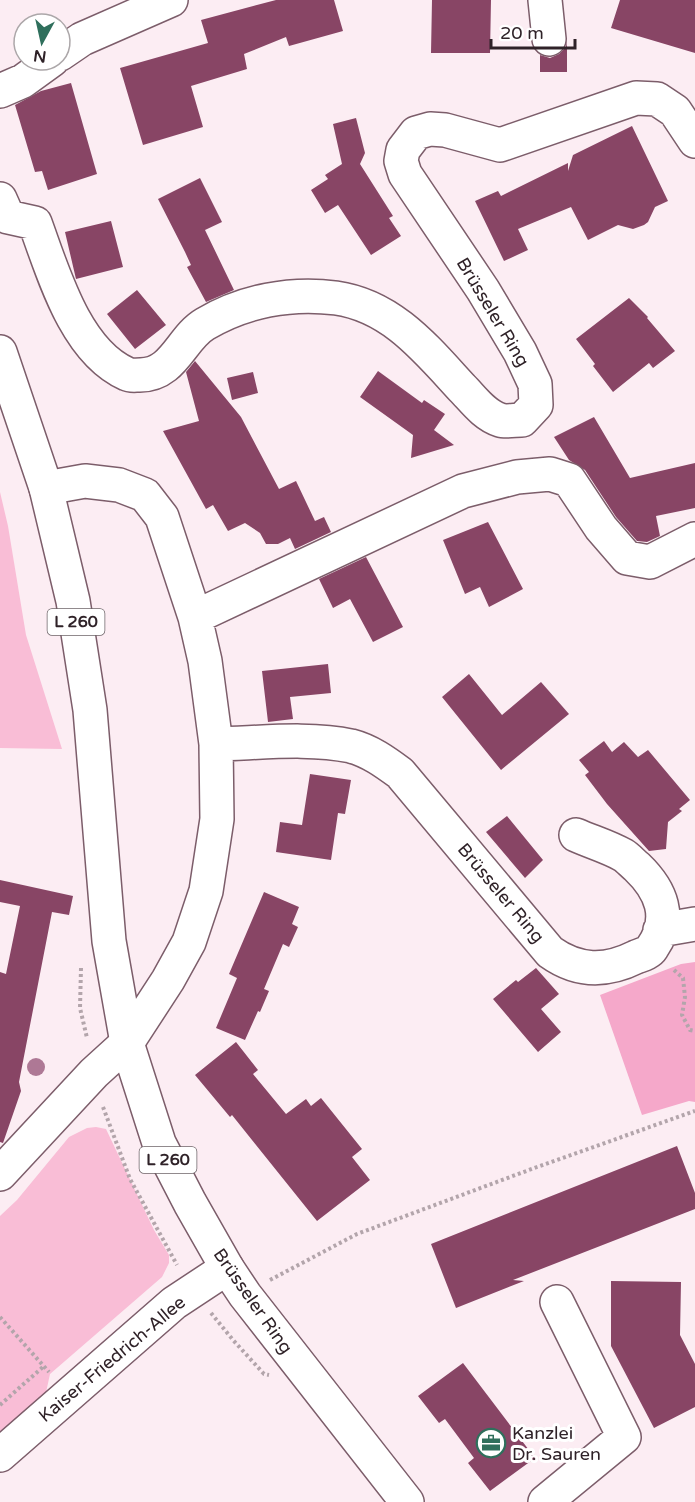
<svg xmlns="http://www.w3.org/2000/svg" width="695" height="1502" viewBox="0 0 695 1502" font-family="'Varela Round',sans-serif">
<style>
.green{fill:#f9bdd6}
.forest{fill:#f5a8ca}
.building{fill:#884565}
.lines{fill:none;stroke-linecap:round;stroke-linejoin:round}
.minor-casing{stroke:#7c5d6a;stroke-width:36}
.major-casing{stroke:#7c5d6a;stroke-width:36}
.path{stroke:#b3a5ab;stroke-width:4;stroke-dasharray:3 3;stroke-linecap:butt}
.minor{stroke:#fff;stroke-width:33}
.major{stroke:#fff;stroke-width:33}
.tree{fill:#ae7895}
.labels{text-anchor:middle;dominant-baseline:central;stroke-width:6;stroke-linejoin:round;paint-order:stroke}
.shield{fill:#fff;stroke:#6d6468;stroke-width:1.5}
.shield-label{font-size:16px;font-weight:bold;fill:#2f2228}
.street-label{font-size:18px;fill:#2f2228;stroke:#fff}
.poi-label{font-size:18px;fill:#2f2228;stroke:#fff;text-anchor:start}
</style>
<rect width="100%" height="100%" fill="#fcedf3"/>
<path class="green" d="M0,492l8,34 18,109 36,114 -62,-1z
M96,1127l10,2 48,101 15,25v8l-7,14 -112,97 -5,23 -45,39v-220l17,-16 52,-63 18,-9z"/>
<path class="forest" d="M695,962v140l-6,-1 -47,14 -42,-120 81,-31z"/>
<path class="building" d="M276,0h58l9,31 -54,15 -3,-9 -42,17 3,15 -56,17 12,41 -60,18 -23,-77 88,-25 -7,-23z
M432,0h59l-1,53h-59z
M620,0h75v53l-84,-25z
M567,41v31h-27v-17l10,3 9,-4 7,-7z
M71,83l26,91 -49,16 -6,-19 -7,1 -20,-67 26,-14z
M356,118l9,35 -5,11 33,52 -4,2 12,18 -30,19 -33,-50 -13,8 -14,-23 17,-11 -3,-4 17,-11 -9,-40z
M632,126l36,75 -13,6 -7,15 -4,3 -11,4 -15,-4 -30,15 -17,-33 -53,22 10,21 -24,11 -29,-60 23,-10 3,5 67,-33v8l5,-16z
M200,178l22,44 -17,8 29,60 -28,12 -19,-35 4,-2 -6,-13 -27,-53z
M111,221l12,46 -47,12 -11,-47z
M137,290l29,35 -31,24 -28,-35z
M629,298l19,19 -1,1 28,33 -22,17 -4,-5 -36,29 -20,-26 2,-2 -19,-25z
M195,361l46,56 38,72 17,-8 19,40 9,-4 7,15 -36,17 -5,-11 -12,6h-12l-6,-11 -15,-10 -17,8 -15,-26 -7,4 -43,-78 36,-10 -13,-49z
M378,371l44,32 2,-3 21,14 -11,16 20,15 -43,13 2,-23 -53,-38z
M253,372l5,21 -26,7 -5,-22z
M594,417l36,61 65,-15v45l-39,8 4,20 -13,6 -10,-1 -21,-24 -31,-47 -16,-10 -15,-23z
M488,522l35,67 -34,18 -9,-20 -15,7 -22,-54z
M366,557l37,70 -30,15 -23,-43 -17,9 -14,-29z
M328,664l3,29 -41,4 3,22 -25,3 -6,-51z
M469,674l33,41 39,-33 28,32 -68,56 -59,-73z
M604,741l8,11 12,-10 14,15 10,-7 42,50 -11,9 3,2 -14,11 -2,27 -17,2 -42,-47 -22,-29 4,-3 -10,-12z
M310,774l41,6 -6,34 -7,-1 -7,47 -55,-8 4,-30 22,3z
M507,816l36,44 -18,18 -39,-46z
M0,880l73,16 -4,19 -17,-3 -33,170 2,9 -18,52 -3,-1v-170l6,2 14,-68 -20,-4z
M264,892l35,15 -7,17 6,3 -9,20 -6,-3 -19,45 5,2 -9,21 -2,-1 -13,29 -29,-12 21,-50 -8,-4z
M536,968l23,26 -18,15 20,23 -23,20 -45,-53 23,-19 2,2z
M236,1042l22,28 -5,4 33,40 20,-15 5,7 10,-8 41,51 -10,8 18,23 -53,41 -85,-106 -2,2 -35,-42z
M677,1146l18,47v16l-182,71 11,1 -68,27 -25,-64z
M611,1281l70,1 -1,53 15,29v43l-41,21 -43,-82z
M463,1363l72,95 -45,33 -22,-28 6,-5 -29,-39 -6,4 -21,-27z"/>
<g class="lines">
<g class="minor-casing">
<path id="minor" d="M545,0l4,39
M60,54l22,-15 89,-39
M0,91l23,-10 29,-21
M0,199l8,18 27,6c18,49 40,128 92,151 4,2 8,1 13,1 34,0 41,-37 65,-51 39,-23 85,-32 131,-26 56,8 90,51 126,90 11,11 22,27 38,32 6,2 15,0 22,0l14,-15 -1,-21 -15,-32 -37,-62 -78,-116 -4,-13 2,-11 13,-17 14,-4 15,1 55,15 136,-47 21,1 18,12 20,30
M195,617l268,-126 54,-14 33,-3 19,6 32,48 26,30 23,4 45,-23
M216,744c43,-1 94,-7 135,2 19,5 34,16 49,27l150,179c28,20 56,20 86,5 5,-2 13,-4 16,-9 21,-30 9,-58 -15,-81 -5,-4 -9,-9 -14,-12 -14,-8 -31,-13 -47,-20
M660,930l35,-6
M0,1174l94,-101 33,-30 41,-63 21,-38 17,-51 11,-72 -1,-75 -11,-83 -10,-44 -33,-100 -17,-22 -26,-10 -34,-4 -39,7
M0,1455l174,-152 53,-35
M545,1502l79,-65 -67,-135"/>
</g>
<g class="major-casing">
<path id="major" d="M0,352l46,136 27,113 17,109 19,231 18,102 32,100 31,60 37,65 18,27 162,207"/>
</g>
<path class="path" d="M81,968l-1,40 7,30
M674,970l9,8 2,19 -3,18 8,15 5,1
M103,1107l27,72 47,86
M270,1280l87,-46 180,-67 158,-56
M211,1313l22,27 31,34 5,1
M0,1317l49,55
M0,1405l44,-39"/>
<use href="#minor" class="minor"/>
<use href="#major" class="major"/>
</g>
<circle class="tree" cx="36" cy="1067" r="9"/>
<defs>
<g id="office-ring" transform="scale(1.5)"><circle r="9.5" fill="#fff" stroke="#2f6f5c" stroke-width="1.5"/><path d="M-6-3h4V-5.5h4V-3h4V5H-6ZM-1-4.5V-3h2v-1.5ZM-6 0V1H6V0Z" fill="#2f6f5c"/></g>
</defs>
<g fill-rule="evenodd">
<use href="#office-ring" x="491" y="1443"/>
</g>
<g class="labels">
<g class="shield">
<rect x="47.5" y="609" width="57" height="26" rx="4.5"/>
<rect x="139.5" y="1147" width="57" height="26" rx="4.5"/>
</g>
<g class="shield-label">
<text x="76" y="622">L 260</text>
<text x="168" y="1160">L 260</text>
</g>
<g class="street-label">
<text transform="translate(493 312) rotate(59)">Brüsseler Ring</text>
<text transform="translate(501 893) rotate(50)">Brüsseler Ring</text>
<text transform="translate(253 1301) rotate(55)">Brüsseler Ring</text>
<text transform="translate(112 1359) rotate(-40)">Kaiser-Friedrich-Allee</text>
</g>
<g class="poi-label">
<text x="512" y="1433">Kanzlei<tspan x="512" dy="21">Dr. Sauren</tspan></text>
</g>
</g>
<g transform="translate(42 42) rotate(188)"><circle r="28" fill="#ffffff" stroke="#aca7a9" stroke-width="1.5"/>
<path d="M0-4.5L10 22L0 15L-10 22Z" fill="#2f6f5c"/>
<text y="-9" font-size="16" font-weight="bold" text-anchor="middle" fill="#2f2228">N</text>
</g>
<path d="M491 39v9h84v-9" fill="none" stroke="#2f2228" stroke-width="3"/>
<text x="500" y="39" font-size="18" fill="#2f2228" stroke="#ffffff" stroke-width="4.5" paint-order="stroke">20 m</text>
</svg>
